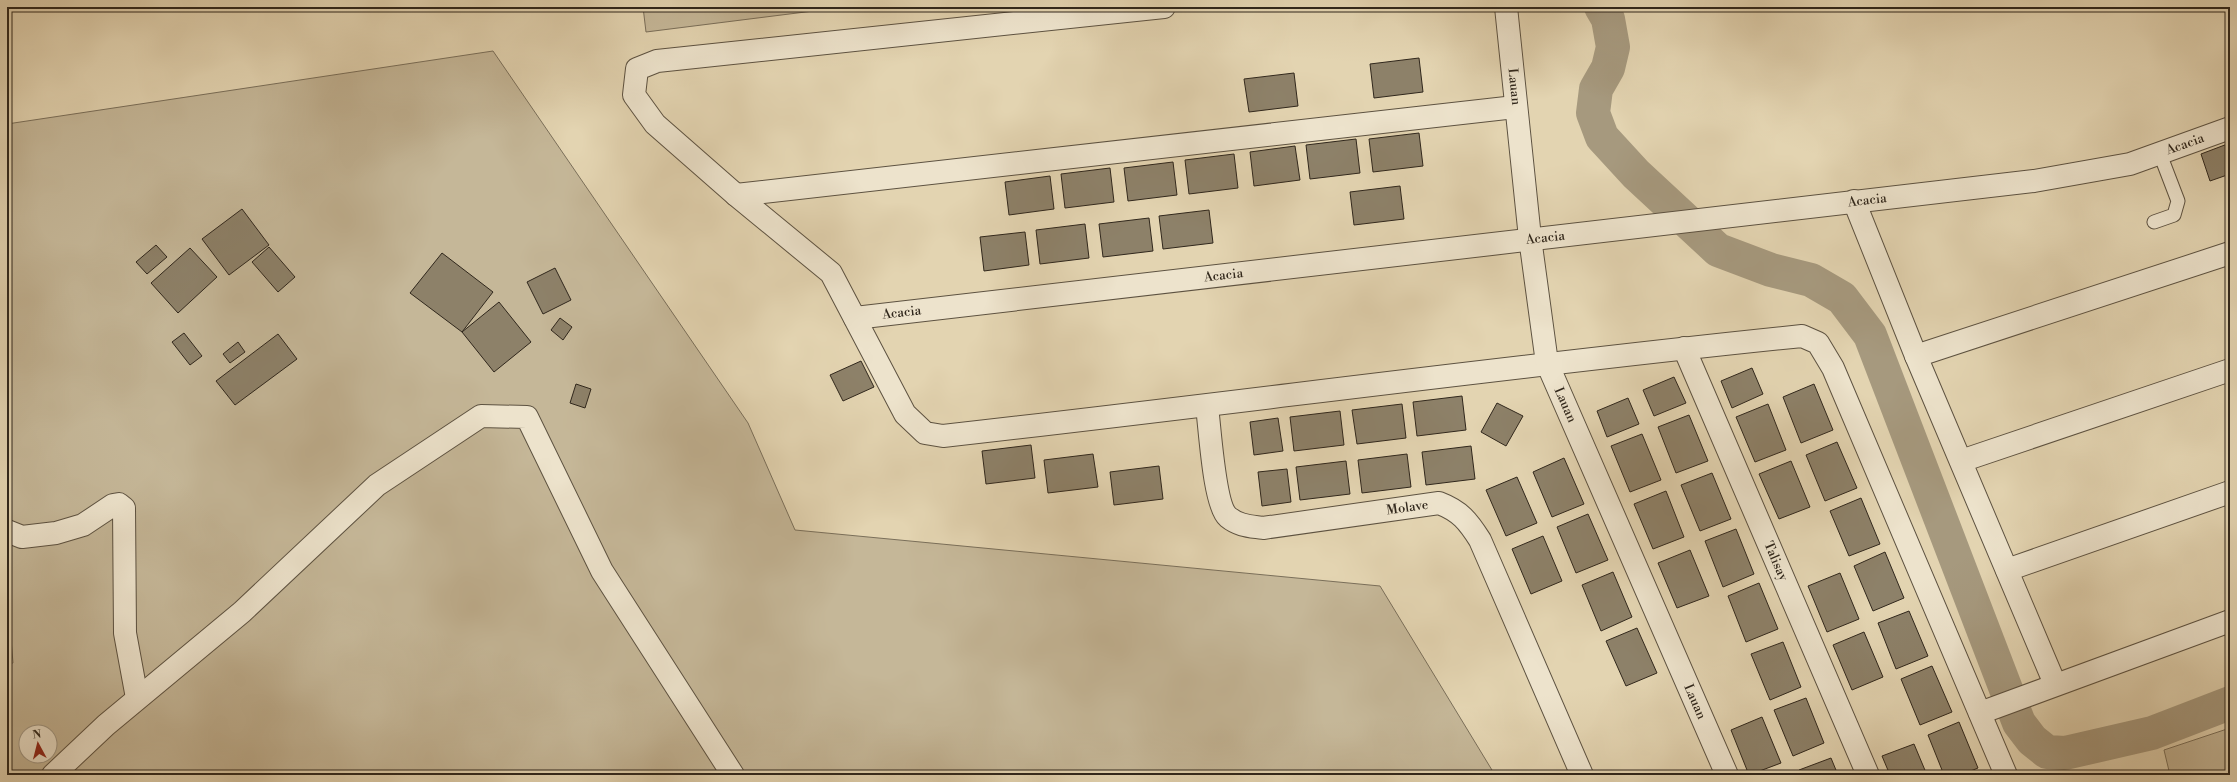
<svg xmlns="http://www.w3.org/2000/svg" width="2237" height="782" viewBox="0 0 2237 782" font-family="'Libre Bodoni',serif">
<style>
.green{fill:#c5b798;stroke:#7a6f5a;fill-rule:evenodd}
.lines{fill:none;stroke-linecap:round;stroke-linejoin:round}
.canal{stroke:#a6997e;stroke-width:34}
.building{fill:#8d8169;stroke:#30271c}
.lane-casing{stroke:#5d5241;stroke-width:15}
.street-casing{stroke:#5d5241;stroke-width:24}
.lane{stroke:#ede3cc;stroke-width:13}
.street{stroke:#ede3cc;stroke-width:22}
.labels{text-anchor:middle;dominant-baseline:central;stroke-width:4;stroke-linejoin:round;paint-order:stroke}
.street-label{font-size:13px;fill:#30271c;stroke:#ede3cc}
</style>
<rect width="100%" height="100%" fill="#e3d4b1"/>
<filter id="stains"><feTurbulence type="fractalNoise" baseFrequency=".005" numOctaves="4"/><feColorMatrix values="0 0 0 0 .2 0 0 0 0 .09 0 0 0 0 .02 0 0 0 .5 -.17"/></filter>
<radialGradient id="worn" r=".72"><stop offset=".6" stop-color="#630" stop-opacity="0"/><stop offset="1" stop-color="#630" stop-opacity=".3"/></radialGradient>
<path class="green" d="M643,7h202l-199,25z
M493,51l255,372 47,107 585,56 115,189h-1488v-111l6,-1 -6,-72v-467zM26,732h24v24h-24z
M2230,728v47h-60l-6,-25z"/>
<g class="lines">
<path class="canal" d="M1601,7l7,12 5,28 -5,21 -12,21 -3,24 9,24 34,37 82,76 53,20 40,10 31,18 28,37 149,388 13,17 15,12 18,1 87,-20 78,-30"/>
</g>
<path class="building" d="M1419,58l4,34 -49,6 -4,-34z
M1294,73l4,33 -49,6 -5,-33z
M1419,133l4,33 -50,6 -4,-33z
M1356,139l4,34 -50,6 -4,-34z
M2230,143v31l-20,7 -9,-27z
M1295,146l5,34 -46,6 -4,-34z
M1234,154l4,34 -49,6 -4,-34z
M1173,162l4,33 -49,6 -4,-33z
M1110,168l4,34 -49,6 -4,-34z
M1050,176l4,33 -45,6 -4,-33z
M1400,186l4,33 -50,6 -4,-33z
M242,209l27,36 -40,30 -27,-36z
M1209,210l4,33 -50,6 -4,-33z
M1149,218l4,33 -50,6 -4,-33z
M1085,224l4,34 -49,6 -4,-34z
M1025,232l4,33 -45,6 -4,-34z
M156,245l11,12 -20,17 -11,-12z
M269,247l26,30 -17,15 -26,-30z
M190,248l27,29 -39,36 -27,-30z
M442,253l51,39 -31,40 -52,-39z
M555,268l16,32 -28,14 -16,-32z
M499,302l32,40 -37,30 -32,-40z
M560,318l12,9 -9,13 -12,-10z
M184,333l18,23 -12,9 -18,-23z
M278,334l19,25 -62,46 -19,-24z
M238,342l7,10 -15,11 -7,-9z
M861,361l13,26 -31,14 -13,-26z
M1752,368l11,26 -31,14 -11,-27z
M1674,377l12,26 -32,13 -11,-26z
M576,384l15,5 -6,19 -15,-5z
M1814,384l19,46 -32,13 -18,-46z
M1462,396l4,34 -49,6 -4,-34z
M1628,398l11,26 -32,13 -10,-26z
M1497,403l26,13 -17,30 -25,-14z
M1402,404l4,34 -49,6 -5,-34z
M1768,404l18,46 -31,12 -19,-45z
M1340,411l4,34 -50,6 -4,-34z
M1689,415l19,46 -32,12 -18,-46z
M1278,418l5,33 -29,4 -4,-33z
M1642,434l19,46 -31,12 -19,-46z
M1837,442l20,46 -32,13 -19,-46z
M1031,445l4,33 -49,6 -4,-33z
M1471,446l4,33 -49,6 -4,-33z
M1093,454l5,33 -50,6 -4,-33z
M1407,454l4,33 -49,6 -4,-33z
M1564,458l20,46 -32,13 -19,-45z
M1346,461l4,33 -50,6 -4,-33z
M1791,461l19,46 -31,12 -20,-45z
M1159,466l4,33 -49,6 -4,-33z
M1287,469l4,33 -29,4 -4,-34z
M1712,473l19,46 -31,12 -19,-46z
M1517,477l20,46 -31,13 -20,-46z
M1666,491l18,46 -31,12 -19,-45z
M1861,498l19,46 -31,12 -19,-45z
M1588,514l20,46 -32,13 -19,-46z
M1736,529l18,45 -31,13 -18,-46z
M1543,536l19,45 -31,13 -19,-45z
M1690,550l19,46 -32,12 -19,-45z
M1885,552l19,46 -31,13 -19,-45z
M1613,572l19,45 -31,14 -19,-46z
M1840,573l19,46 -32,13 -19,-46z
M1759,583l19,46 -32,13 -18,-46z
M1909,611l19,45 -32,13 -18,-46z
M1637,628l20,45 -31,13 -20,-45z
M1864,632l19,45 -31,13 -19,-45z
M1783,642l18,45 -31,13 -19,-46z
M1932,666l20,46 -32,13 -19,-46z
M1806,698l18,45 -31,13 -19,-46z
M1762,717l19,46 -32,12 -18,-45z
M1959,722l19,46 -17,7h-17l-16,-40z
M1914,744l13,31h-37l-8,-19z
M1831,758l7,17h-37l-2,-5z"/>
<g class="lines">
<g class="lane-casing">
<path id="lane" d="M2154,222l20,-7 4,-14 -18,-47"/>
</g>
<g class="street-casing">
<g id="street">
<path d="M1164,7l-507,54 -20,8 -3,26 21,29 81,71 95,78 74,141 20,19 18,3c286,-32 572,-71 859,-100l16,7 15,25 173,407"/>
<path id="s1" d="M1506,7l24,231 17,125 180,412"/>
<path d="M736,195l779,-88"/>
<path d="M1854,201l62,155 139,328"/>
<path id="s2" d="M855,318l1179,-137 96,-17 100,-36"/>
<path id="s3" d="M1684,348l184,427"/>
<path d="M1916,356l314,-103"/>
<path id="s4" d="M1207,407c3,21 7,98 21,110 11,9 22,9 35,11l176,-25c21,8 29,18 41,37l102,235"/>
<path d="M1961,461l269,-91"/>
<path d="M7,531l15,6 34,-4 27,-8 30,-20 6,-1 5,4 1,125 12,65"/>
<path d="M2007,570l223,-78"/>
<path d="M1980,713l250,-92"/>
<path d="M53,775l53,-50 136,-113 135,-127 104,-69 46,1 75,154 131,204"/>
</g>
</g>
<use href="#lane" class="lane"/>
<use href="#street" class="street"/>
</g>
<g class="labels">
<g class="street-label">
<text stroke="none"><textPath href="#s1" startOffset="80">Lauan</textPath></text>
<text stroke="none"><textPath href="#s2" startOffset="1343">Acacia</textPath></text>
<text stroke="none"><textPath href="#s2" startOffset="1019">Acacia</textPath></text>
<text stroke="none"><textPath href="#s2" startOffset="695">Acacia</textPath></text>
<text stroke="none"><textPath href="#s2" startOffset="371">Acacia</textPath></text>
<text stroke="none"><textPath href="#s2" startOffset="47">Acacia</textPath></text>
<text stroke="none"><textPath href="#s1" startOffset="404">Lauan</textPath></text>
<text stroke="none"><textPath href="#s4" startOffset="296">Molave</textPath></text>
<text stroke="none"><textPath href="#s3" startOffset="232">Talisay</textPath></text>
<text stroke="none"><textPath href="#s1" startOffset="728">Lauan</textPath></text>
</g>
</g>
<rect width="2237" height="782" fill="none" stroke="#e3d4b1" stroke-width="24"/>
<rect x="8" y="8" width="2221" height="766" fill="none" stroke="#30271c" stroke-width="2"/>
<rect x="12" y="12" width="2213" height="758" fill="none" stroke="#30271c"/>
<g transform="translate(38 744) rotate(353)"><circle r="19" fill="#ede3cc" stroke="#a19886"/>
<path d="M0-3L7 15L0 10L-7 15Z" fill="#8f2418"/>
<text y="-6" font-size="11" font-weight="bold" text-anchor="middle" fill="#30271c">N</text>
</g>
<rect width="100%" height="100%" filter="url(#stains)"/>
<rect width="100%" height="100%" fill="url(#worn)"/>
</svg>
